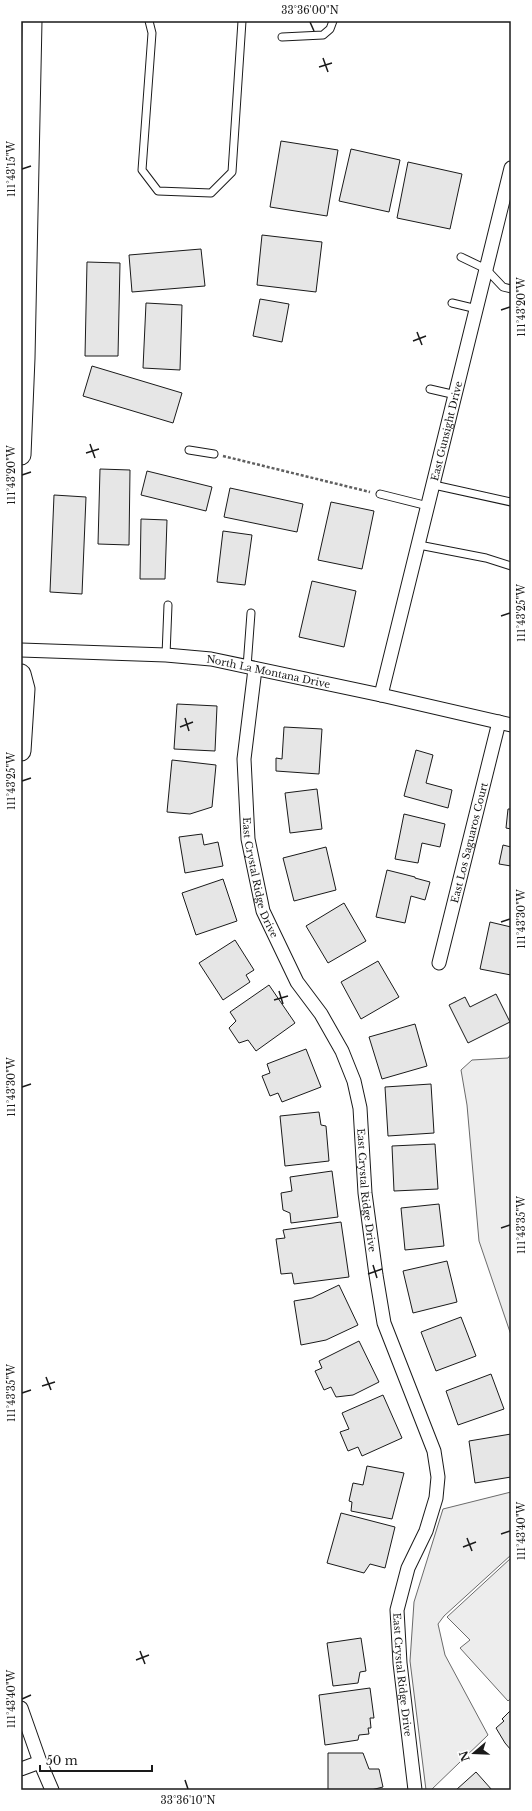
<svg xmlns="http://www.w3.org/2000/svg" width="532" height="1811" viewBox="0 0 532 1811" font-family="'Libre Baskerville',serif">
<style>
.built{fill:#ededed;stroke:#6a6a6a}
.building{fill:#e6e6e6;stroke:#1a1a1a}
.lines{fill:none;stroke-linecap:round;stroke-linejoin:round}
.lane-casing{stroke:#1a1a1a;stroke-width:9}
.street-casing{stroke:#1a1a1a;stroke-width:15}
.secondary-casing{stroke:#1a1a1a;stroke-width:21}
.path{stroke:#5f5f5f;stroke-width:2.5;stroke-dasharray:3 2;stroke-linecap:butt}
.lane{stroke:#fff;stroke-width:7}
.street{stroke:#fff;stroke-width:13}
.secondary{stroke:#fff;stroke-width:19}
.ticks{fill:none;stroke:#1a1a1a;stroke-width:1.5}
.labels{text-anchor:middle;dominant-baseline:central;stroke-width:3;stroke-linejoin:round;paint-order:stroke}
.street-label{font-size:10px;fill:#1a1a1a;stroke:#fff}
.neatline{fill:none;stroke:#1a1a1a;stroke-width:1.5}
.ticks-label{font-size:10px;text-anchor:middle;fill:#1a1a1a}
</style>
<rect width="100%" height="100%" fill="#fff"/>
<path class="built" d="M511,1054v281l-32,-94 -12,-136 -6,-35 11,-10 36,-2z
M511,1492v63l-67,61 -6,8 7,31 43,80 -57,55h-5l-16,-129 4,-59 29,-93z
M511,1558v140l-3,3 -48,-53 10,-8 -23,-23z"/>
<path class="building" d="M281,141l57,9 -11,66 -57,-9z
M351,149l49,11 -11,52 -50,-11z
M408,162l54,12 -12,55 -53,-11z
M262,235l60,7 -6,50 -59,-7z
M201,249l4,37 -73,6 -3,-37z
M87,262l33,1 -2,93h-33z
M260,299l29,5 -7,38 -29,-6z
M146,303l36,2 -2,65 -37,-2z
M92,366l90,27 -9,30 -90,-27z
M100,469l30,1 -1,75 -31,-1z
M147,471l65,16 -6,24 -65,-16z
M230,488l73,16 -6,28 -73,-15z
M54,495l32,2 -4,97 -32,-2z
M331,502l43,9 -12,58 -44,-9z
M141,519l26,1 -2,59h-25z
M223,531l29,4 -7,50 -28,-3z
M312,581l44,10 -12,56 -45,-10z
M177,704l40,2 -2,45 -41,-2z
M284,727l38,2 -3,45 -43,-3v-13l6,1z
M416,750l17,5 -7,28 26,7 -4,18 -44,-12z
M172,760l44,5 -4,42 -22,7 -23,-2z
M317,789l5,40 -32,4 -5,-40z
M508,809h3v20l-5,-1z
M404,814l41,10 -5,23 -18,-4 -4,20 -23,-4z
M202,834l2,11 14,-3 5,24 -38,7 -6,-36z
M503,845l8,2v19l-12,-2z
M326,847l10,43 -42,11 -11,-43z
M387,870l28,7v1l15,4 -5,18 -14,-4 -6,27 -29,-6z
M223,879l14,42 -41,14 -14,-42z
M344,903l22,38 -38,22 -22,-37z
M490,922l21,5v48l-31,-6z
M235,940l19,30 -8,5 4,7 -27,18 -24,-37z
M378,961l21,36 -38,22 -20,-37z
M269,985l26,38 -39,28 -8,-11 -9,3 -10,-15 7,-7 -6,-9z
M496,994l14,28 -42,21 -19,-38 16,-8 5,10z
M415,1024l12,42 -45,13 -13,-42z
M306,1049l15,38 -39,15 -4,-9 -8,3 -8,-20 8,-3 -3,-9z
M431,1084l3,49 -46,3 -3,-49z
M319,1112l2,13 5,1 3,35 -44,5 -5,-50z
M435,1144l3,45 -44,2 -2,-45z
M332,1171l6,46 -47,6 -1,-10 -7,-3 -2,-17 11,-2 -2,-14z
M439,1204l5,42 -39,4 -4,-42z
M341,1222l8,55 -55,7 -2,-11 -11,1 -5,-35 9,-1 -2,-8z
M447,1261l10,41 -44,11 -10,-42z
M339,1285l19,40 -32,15 -25,5 -7,-44 18,-3z
M461,1317l15,39 -40,15 -15,-39z
M359,1341l20,41 -26,13 -17,2 -5,-10 -7,3 -9,-19 7,-3 -3,-7z
M491,1374l13,35 -46,16 -12,-34z
M383,1395l19,43 -40,18 -4,-9 -10,4 -8,-19 9,-3 -7,-16z
M511,1434v43l-36,6 -6,-42z
M367,1466l37,7 -12,46 -41,-8 1,-9 -3,-1 4,-18 10,2z
M341,1513l54,14 -10,41 -15,-4 -6,9 -37,-10z
M361,1638l5,33 -6,1 -2,11 -25,3 -6,-43z
M370,1688l4,30h-4l1,10h-3l1,6 -10,1 -1,5 -33,5 -6,-50z
M511,1710v40l-6,-7 -9,-15 8,-7 -2,-2z
M328,1753h35l6,16h10l4,18 -12,3h-43z
M476,1772l16,18h-36z"/>
<g class="lines">
<g class="lane-casing">
<path id="lane" d="M149,21l3,12 -10,137 16,21 53,2 21,-21 10,-151
M282,37l41,-2 7,-6 3,-8
M461,257l25,12 17,18 8,2
M452,303l25,6
M430,389l26,6
M189,450l25,4
M434,485l77,17
M380,494l48,12
M419,545l67,13 25,8
M166,655l2,-50
M247,667l4,-54"/>
</g>
<g class="street-casing">
<g id="street">
<path id="s1" d="M21,650l145,5 45,4 170,36 130,30"/>
<path id="s2" d="M255,669l-11,90 4,80 15,72 34,71 24,32 21,37 12,30 6,27 5,85 11,82 8,48 50,128 4,26 -2,21 -10,33 -18,37 -11,42 3,53 15,127"/>
<path id="s3" d="M381,695l130,-527"/>
<path id="s4" d="M439,963l60,-241"/>
<path d="M21,1708l19,54 12,28"/>
<path d="M21,1769l19,-7"/>
</g>
</g>
<g class="secondary-casing">
<path id="secondary" d="M21,455l4,-97 7,-337
M21,674l4,15 -4,62"/>
</g>
<path class="path" d="M223,456l147,36"/>
<use href="#lane" class="lane"/>
<use href="#street" class="street"/>
<use href="#secondary" class="secondary"/>
</g>
<path class="ticks" d="M310,22l4,9M323,58l5,14M319,67l13,-4M22,169l9,-3M501,310l9,-3M417,332l5,13M413,341l13,-5M90,444l5,14M86,453l13,-4M22,475l9,-3M501,616l9,-3M185,718l4,13M180,727l13,-5M22,781l9,-3M501,922l9,-3M279,991l4,13M274,1000l14,-4M22,1087l9,-3M501,1228l9,-3M373,1265l4,13M368,1274l14,-5M46,1377l5,13M42,1386l13,-4M22,1393l9,-3M501,1534l9,-3M467,1538l5,13M463,1547l13,-5M140,1651l5,13M136,1660l13,-5M22,1699l9,-4M185,1780l3,9"/>
<g class="labels">
<g class="street-label">
<text stroke="none"><textPath href="#s3" startOffset="272">East Gunsight Drive</textPath></text>
<text stroke="none"><textPath href="#s1" startOffset="249">North La Montana Drive</textPath></text>
<text stroke="none"><textPath href="#s4" startOffset="124">East Los Saguaros Court</textPath></text>
<text stroke="none"><textPath href="#s2" startOffset="211">East Crystal Ridge Drive</textPath></text>
<text stroke="none"><textPath href="#s2" startOffset="548">East Crystal Ridge Drive</textPath></text>
<text stroke="none"><textPath href="#s2" startOffset="1051">East Crystal Ridge Drive</textPath></text>
</g>
</g>
<rect width="532" height="1811" fill="none" stroke="#ffffff" stroke-width="44"/>
<g transform="translate(474 1753) rotate(251)" stroke="#ffffff" stroke-width="3" paint-order="stroke">
<path d="M0-3L7 15L0 10L-7 15Z" fill="#1a1a1a"/>
<text y="-6" font-size="11" font-weight="bold" text-anchor="middle" fill="#1a1a1a">N</text>
</g>
<path d="M40 1765v6h112v-6" fill="none" stroke="#1a1a1a" stroke-width="2"/>
<text x="46" y="1765" font-size="12" fill="#1a1a1a" stroke="#ffffff" stroke-width="3" paint-order="stroke">50 m</text>
<rect x="22" y="22" width="488" height="1767" class="neatline"/>
<g class="ticks-label">
<text x="310" y="14">33°36'00"N</text>
<text transform="translate(11 169) rotate(-90)" y="4">111°43'15"W</text>
<text transform="translate(521 307) rotate(-90)" y="4">111°43'20"W</text>
<text transform="translate(11 475) rotate(-90)" y="4">111°43'20"W</text>
<text transform="translate(521 613) rotate(-90)" y="4">111°43'25"W</text>
<text transform="translate(11 781) rotate(-90)" y="4">111°43'25"W</text>
<text transform="translate(521 919) rotate(-90)" y="4">111°43'30"W</text>
<text transform="translate(11 1087) rotate(-90)" y="4">111°43'30"W</text>
<text transform="translate(521 1225) rotate(-90)" y="4">111°43'35"W</text>
<text transform="translate(11 1393) rotate(-90)" y="4">111°43'35"W</text>
<text transform="translate(521 1531) rotate(-90)" y="4">111°43'40"W</text>
<text transform="translate(11 1699) rotate(-90)" y="4">111°43'40"W</text>
<text x="188" y="1804">33°36'10"N</text>
</g>
</svg>
